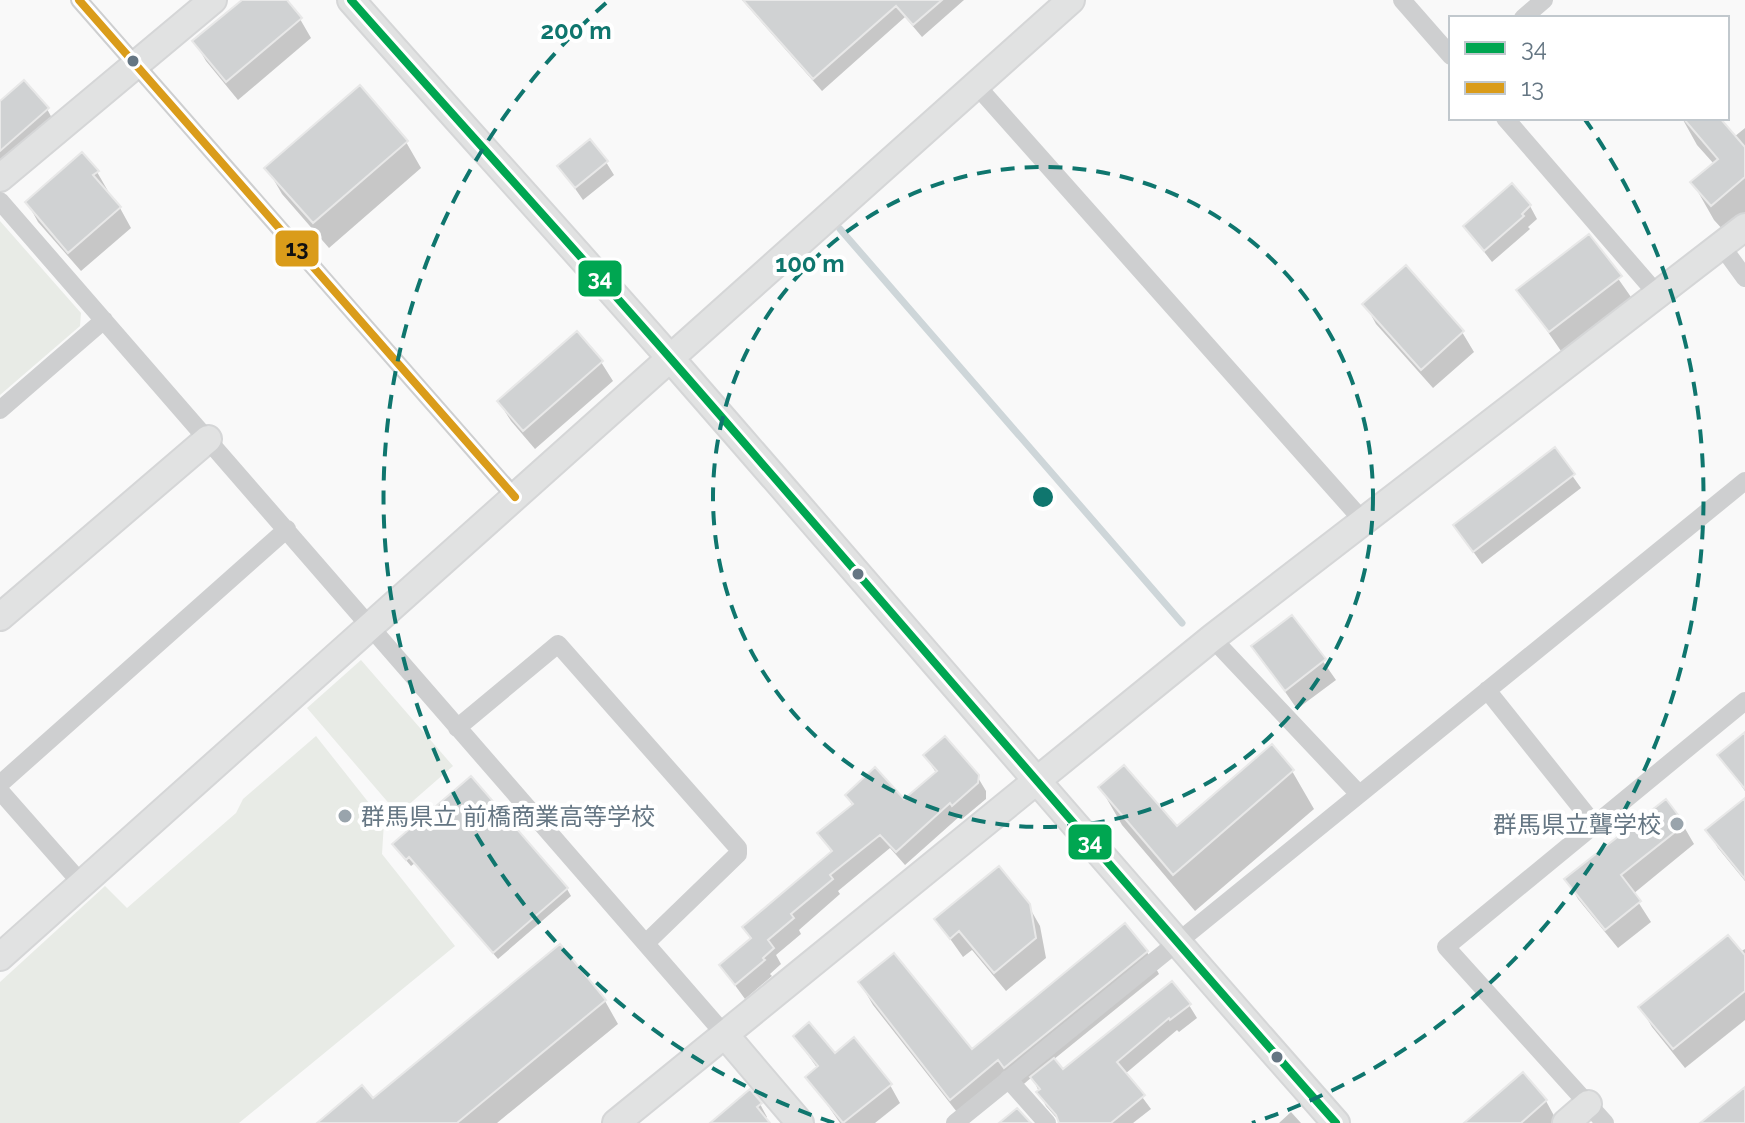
<svg xmlns="http://www.w3.org/2000/svg" width="1745" height="1123" viewBox="0 0 1745 1123" font-family="Raleway,'Noto Sans JP',sans-serif">
<style>
.park{fill:#e8ebe6}
.shadow{fill:#0003}
.lines{fill:none;stroke-linecap:round;stroke-linejoin:round}
.stream{stroke:#ced6d9;stroke-width:7}
.building{fill:#d0d2d3;stroke:#e8e8e8;stroke-width:2}
.secondary-casing{stroke:#d5d6d7;stroke-width:30}
.street{stroke:#cecfd0;stroke-width:18}
.secondary{stroke:#e1e2e2;stroke-width:26}
.bus-1-casing{stroke:#fff;stroke-width:14}
.bus-2-casing{stroke:#fff;stroke-width:14}
.bus-1{stroke:#00a651;stroke-width:8}
.bus-2{stroke:#da9c1a;stroke-width:8}
.ring{fill:none;stroke:#0f766e;stroke-width:4;stroke-dasharray:14 10}
.bus-dot{fill:#657683;stroke:#fff;stroke-width:3}
.poi-dot{fill:#99a4ac;stroke:#fff;stroke-width:3}
.labels{text-anchor:middle;dominant-baseline:central;stroke-width:8;stroke-linejoin:round;paint-order:stroke}
.poi-label{font-size:24px;fill:#657683;stroke:#fff;text-anchor:start}
.centre{fill:#0f766e;stroke:#fff;stroke-width:4}
.ring-label{font-size:24px;text-anchor:middle;font-weight:bold;fill:#0f766e;stroke:#fff;stroke-width:8;stroke-linejoin:round;paint-order:stroke}
.line-badge{stroke:#fff;stroke-width:3}
.badge-label{font-size:22px;text-anchor:middle;font-weight:bold;fill:#fff}
.pale-badge-label{font-size:22px;text-anchor:middle;font-weight:bold;fill:#111}
</style>
<rect width="100%" height="100%" fill="#f9f9f9"/>
<path class="park" d="M0,221l81,92 -1,13 -80,69z
M361,660l92,106 -55,48 -91,-106z
M316,736l68,86 -2,32 73,92 -216,177h-239v-141l105,-96 22,22 109,-95 7,-14z"/>
<path class="shadow" d="M245,0h39l16,19 11,19 -73,62 -32,-39 -11,-19z
M742,0h222l-42,37 -17,-20 -83,74z
M0,103l47,6 11,20 -58,53z
M1682,118h35l17,19 11,-9v105l-11,9 -20,-22 -21,-37 21,-19 -17,-19z
M406,142l15,26 -92,80 -47,-54 -15,-26z
M606,162l8,13 -31,25 -23,-33z
M97,172l11,19 -2,2 14,15 11,20 -50,43 -43,-49 -11,-20z
M1530,206l7,13 -9,8 2,2 -38,33 -27,-35z
M1589,237l42,60 -70,54 -42,-61z
M1365,304l97,28 12,20 -41,36 -57,-64z
M601,362l12,19 -78,68 -24,-28 -12,-19z
M1554,450l27,38 -99,76 -27,-38z
M1292,617l44,63 -39,29 -43,-62z
M1745,735v56l-25,-35z
M925,756l52,20 9,15v8l-24,20 -2,-3 -55,49 -15,-17 -52,43 2,3 -41,36 2,4 -25,21 5,9 -11,10 2,2 -27,23 -24,-33 31,-25 -8,-13 88,-75 -12,-19 33,-27 -6,-11 57,6 33,-28z
M1292,771l22,38 -119,102 -73,-86 -22,-38 76,42z
M1745,801v80l-27,-33 -10,-17z
M1683,825l11,19 -61,50 18,28 -33,26 -40,-49 -11,-19z
M399,852l168,37 4,7 -73,63 -83,-96 -4,3z
M1028,905l12,21 6,32 -40,33 -34,-41 -9,7 -27,-38z
M560,947l45,54 13,23 -121,99h-177l52,-22z
M1745,949v71l-60,48 -33,-41 -11,-19z
M1147,952l12,22 -106,86 10,11 126,-66 8,13 -18,14 -2,-2 -52,44 26,35 -18,14h-72l-15,-17 -14,-29 -14,12 -6,-8 -48,40 -91,-116 -13,-22 112,69z
M795,1037l95,48 10,18 -25,20h-35l-32,-46 10,-8z
M1546,1101l12,22h-91z
M760,1104l7,13 -3,2 4,4h-55z
M1291,1112l10,11h-22z"/>
<g class="lines">
<path class="stream" d="M840,229l342,394"/>
</g>
<path class="building" d="M242,0h45l15,18 -76,64 -34,-41z
M743,0h199l-29,25 -17,-19 -83,73z
M24,80l25,28 -49,43v-50z
M360,85l48,56 -95,82 -49,-55z
M1683,118h37l25,29v30l-34,29 -21,-24 28,-23z
M590,139l18,22 -33,27 -18,-22z
M82,152l17,19 -6,4 28,32 -53,46 -43,-51z
M1512,183l19,22 -9,9 2,2 -40,35 -21,-25z
M1589,234l33,42 -73,56 -33,-42z
M1406,265l58,66 -43,39 -59,-66z
M577,331l26,30 -80,70 -26,-30z
M1555,447l20,27 -102,78 -20,-27z
M1292,615l34,44 -41,32 -34,-45z
M1745,732v57l-28,-34z
M945,736l34,39 -1,8 -26,23 -2,-3 -54,49 -16,-17 -50,40 3,4 -42,35 3,4 -26,22 6,8 -11,10 2,2 -30,25 -16,-20 32,-27 -9,-11 90,-76 -15,-18 36,-29 -8,-9 30,-28 29,32 33,-28 -14,-16z
M1272,744l22,26 -121,105 -75,-88 26,-22 53,61z
M471,776l97,112 -75,65 -84,-96 -3,3 -14,-16z
M1745,798v81l-40,-49z
M1666,799l19,25 -64,51 20,26 -36,29 -41,-51z
M999,866l31,38 6,34 -42,35 -35,-42 -9,8 -16,-20z
M1125,923l23,28 -144,117 -6,-8 -48,40 -92,-118 36,-29 78,96z
M1728,935l17,20v36l-72,58 -35,-42z
M560,944l46,56 -149,123h-140l45,-38 11,13z
M1172,981l19,23 -21,16 -1,-2 -52,44 28,33 -34,28h-52l-3,-8 -20,-23 4,-3 -10,-12 24,-19 9,11z
M809,1022l26,31 19,-16 38,47 -49,39 -38,-46 13,-11 -25,-30z
M1523,1072l24,28 -26,23h-57z
M1745,1087v36h-45z
M750,1089l12,14 -5,4 13,16h-60z
M1017,1108l14,15h-32z"/>
<g class="lines">
<g class="secondary-casing">
<path id="secondary" d="M351,0c106,120 214,238 320,359 222,254 441,511 665,764
M0,178l213,-178
M0,617l208,-178
M0,957l1071,-957
M726,1036l74,87
M616,1123l596,-485 533,-411
M1566,1123l22,-19"/>
</g>
<path class="street" d="M79,0l436,497
M1402,0l49,56
M1523,18l21,-18
M976,85l388,437
M1505,118l152,176
M0,201l726,835
M1721,245l24,33
M0,410l104,-90
M1212,638l147,156
M1487,690l107,134
M457,728l101,-84 180,204v6l-91,88
M0,784l287,-255
M0,791l82,93
M1008,1079l39,44
M955,1123l790,-642
M1605,1123l-159,-176 299,-246"/>
<use href="#secondary" class="secondary"/>
<g class="bus-1-casing">
<path id="bus-1" d="M351,0c106,120 214,238 320,359 222,254 441,511 665,764"/>
</g>
<g class="bus-2-casing">
<path id="bus-2" d="M79,0l436,497"/>
</g>
<use href="#bus-1" class="bus-1"/>
<use href="#bus-2" class="bus-2"/>
</g>
<g class="ring">
<circle cx="1043" cy="497" r="330"/>
<path d="M834 1123A660 660 0 0 1 606 3M1584 118A660 660 0 0 1 1252 1123"/>
</g>
<g class="bus-dot">
<circle cx="133" cy="61" r="7"/>
<circle cx="858" cy="574" r="7"/>
<circle cx="1277" cy="1057" r="7"/>
</g>
<g class="poi-dot">
<circle cx="345" cy="816" r="8"/>
<circle cx="1677" cy="824" r="8"/>
</g>
<g class="labels">
<g class="poi-label">
<text x="361" y="816">群馬県立 前橋商業高等学校</text>
<text x="1661" y="824" text-anchor="end">群馬県立聾学校</text>
</g>
</g>
<circle cx="1043" cy="497" r="12" class="centre"/>
<g class="ring-label">
<text x="576" y="39">200 m</text>
<text x="810" y="272">100 m</text>
</g>
<g class="line-badge">
<rect x="274" y="229" width="46" height="39" rx="8" fill="#da9c1a"/>
<rect x="577" y="259" width="46" height="39" rx="8" fill="#00a651"/>
<rect x="1067" y="823" width="46" height="38" rx="8" fill="#00a651"/>
</g>
<g class="badge-label">
<text x="600" y="286">34</text>
<text x="1090" y="850">34</text>
</g>
<g class="pale-badge-label">
<text x="297" y="256">13</text>
</g>
<rect x="1449" y="16" width="280" height="104" fill="#ffffff" stroke="#c1c8cd" stroke-width="2"/>
<rect x="1465" y="42" width="40" height="12" fill="#00a651" stroke="#c1c8cd" stroke-width="2"/>
<text x="1521" y="56" font-size="24" fill="#657683">34</text>
<rect x="1465" y="82" width="40" height="12" fill="#da9c1a" stroke="#c1c8cd" stroke-width="2"/>
<text x="1521" y="96" font-size="24" fill="#657683">13</text>
</svg>
